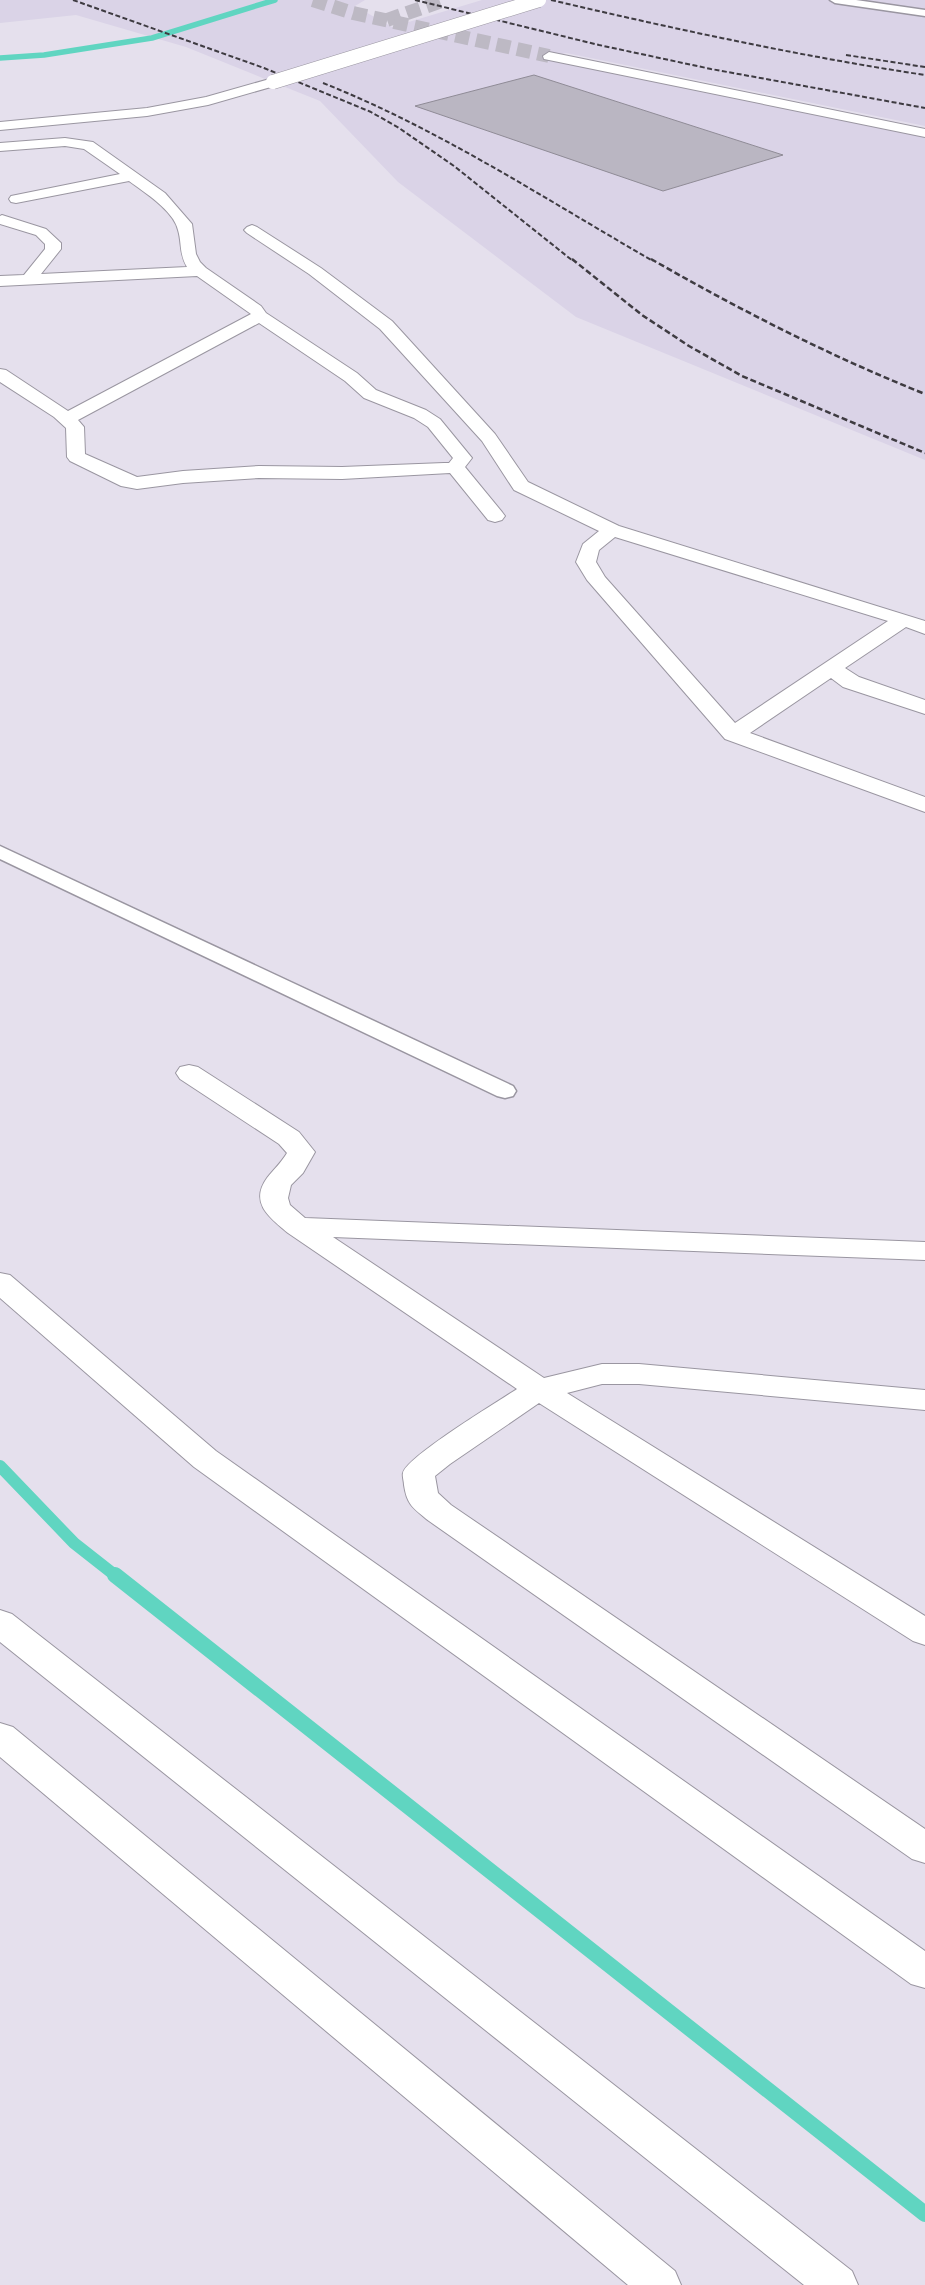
<svg xmlns="http://www.w3.org/2000/svg" width="925" height="2285" viewBox="0 0 925 2285" font-family="Montserrat,sans-serif">
<style>
.built{fill:#dad3e7}
.lines{fill:none;stroke-linecap:round;stroke-linejoin:round}
.stream-far2{stroke:#60d5c1;stroke-width:5.5}
.stream-far1{stroke:#60d5c1;stroke-width:12}
.stream{stroke:#60d5c1;stroke-width:16}
.building{fill:#bab6c2;stroke:#8f8b96}
.minor-tunnel{stroke:#bdb9c4;stroke-width:14;stroke-dasharray:14 7;stroke-linecap:butt}
.tertiary-tunnel{stroke:#bdb9c4;stroke-width:14;stroke-dasharray:14 7;stroke-linecap:butt}
.service-casing{stroke:#9a96a1;stroke-width:3}
.minor-casing{stroke:#9a96a1;stroke-width:2}
.tertiary-casing{stroke:#9a96a1;stroke-width:2}
.service{fill:#fff;fill-rule:evenodd}
.minor{fill:#fff;fill-rule:evenodd}
.tertiary{fill:#fff;fill-rule:evenodd}
.rail-far1{stroke:#3e3b41;stroke-width:2;stroke-dasharray:5 2.5;stroke-linecap:butt}
.rail{stroke:#3e3b41;stroke-width:2.5;stroke-dasharray:6 3;stroke-linecap:butt}
.tertiary-bridge-casing{stroke:#9a96a1;stroke-width:15;stroke-linecap:butt}
.tertiary-bridge{stroke:#fff;stroke-width:14}
</style>
<rect width="100%" height="100%" fill="#e5e0ed"/>
<path class="built" d="M0,0h365l-10,6 37,21 90,-27h443v126l-359,-73 -25,6 162,31 222,47v323l-349,-143 -178,-135 -78,-81 -134,-54 -110,-32 -76,8z"/>
<g class="lines">
<path class="stream-far2" d="M0,58l44,-3 108,-17 123,-38"/>
<path class="stream-far1" d="M0,1466l74,77 42,33"/>
<path class="stream" d="M115,1575l810,639"/>
</g>
<path class="building" d="M534,75l249,80 -120,36 -248,-85z"/>
<g class="lines">
<path class="minor-tunnel" d="M387,20l58,-20"/>
<path class="tertiary-tunnel" d="M313,0l40,13 196,43"/>
<g class="service-casing">
<path id="service" d="M830,0h26l69,10v6l-90,-13z
M0,846l513,240 3,5 -3,5 -8,2 -8,-2 -497,-237z"/>
</g>
<g class="minor-casing">
<path id="minor" d="M65,138l28,4 72,51 27,31 4,30 4,8 6,6 55,38 5,7 91,60 19,17 50,20 14,9 32,39 -7,9 37,45 3,4 -3,4 -7,2 -7,-2 -38,-47 -108,6 -83,-1 -76,5 -46,6 -16,-3 -51,-25 -3,-4 -1,-29 -12,-11 -54,-35v-13l6,1 62,41 183,-97 -54,-38 -197,10v-10l24,-1 21,-26v-5l-9,-9 -36,-11v-8l2,-1 44,14 15,14v6l-20,25 146,-7c-8,-13 -5,-24 -9,-37 -4,-19 -34,-38 -49,-49l-113,22 -5,-1 -2,-3 2,-3 109,-22 -36,-25 -19,-3 -65,5v-8zM259,323l86,58 19,17 50,20 14,9 25,31 -4,5h-5l-102,4 -83,-1 -76,5 -46,6 -52,-23 -1,-27 -6,-7z
M252,225l5,2 64,41 71,53 103,113 33,48 91,44 306,95v13l-19,-7 -61,41 14,9 66,23v14l-82,-27 -12,-9 -81,55 175,64v15l-200,-73 -138,-159 -11,-18 7,-18 16,-13 -85,-41 -32,-49 -102,-112 -71,-55 -62,-41 -3,-3 3,-3zM615,537l273,84 -153,102 -130,-146 -9,-15 3,-12z
M189,1065l9,2 101,65 16,20 -12,21 -12,12 -3,13 2,7 15,13 620,24v18l-592,-23 211,141 58,-14h37l286,26v20l-286,-26h-37l-35,9 358,223v29l-12,-4 -374,-238 -89,61 -15,12 3,17 13,12 474,324v34l-13,-4 -483,-338c-16,-13 -22,-16 -25,-36 0,-4 -2,-9 -1,-12 3,-16 96,-72 114,-84l-229,-156c-18,-15 -39,-30 -21,-55 7,-9 14,-15 20,-25l-8,-9 -99,-65 -4,-6 4,-6z
M0,1723l13,4 662,544 6,14h-53l-628,-528z"/>
</g>
<g class="tertiary-casing">
<path id="tertiary" d="M549,52l376,77v8l-381,-78 -1,-3z
M273,78l7,4 -2,3 -70,20 -61,11 -147,14v-8l147,-14 59,-11z
M0,1273l10,2 206,176 709,500v37l-14,-4 -717,-517 -194,-169z
M0,1610l12,4 840,657 6,14h-54l-804,-643z"/>
</g>
<use href="#service" class="service"/>
<use href="#minor" class="minor"/>
<use href="#tertiary" class="tertiary"/>
<path class="rail-far1" d="M73,0l191,68 107,44 28,16 55,38 119,95
M415,0l184,45 112,24 214,39
M551,0c124,29 248,56 374,75
M846,55l79,12
M323,83c116,46 222,116 330,178"/>
<path class="rail" d="M572,259l70,56 47,31 53,30 183,77
M651,259c89,51 179,97 274,135"/>
<g class="tertiary-bridge-casing">
<path id="tertiary-bridge" d="M273,82l266,-82"/>
</g>
<use href="#tertiary-bridge" class="tertiary-bridge"/>
</g>
</svg>
